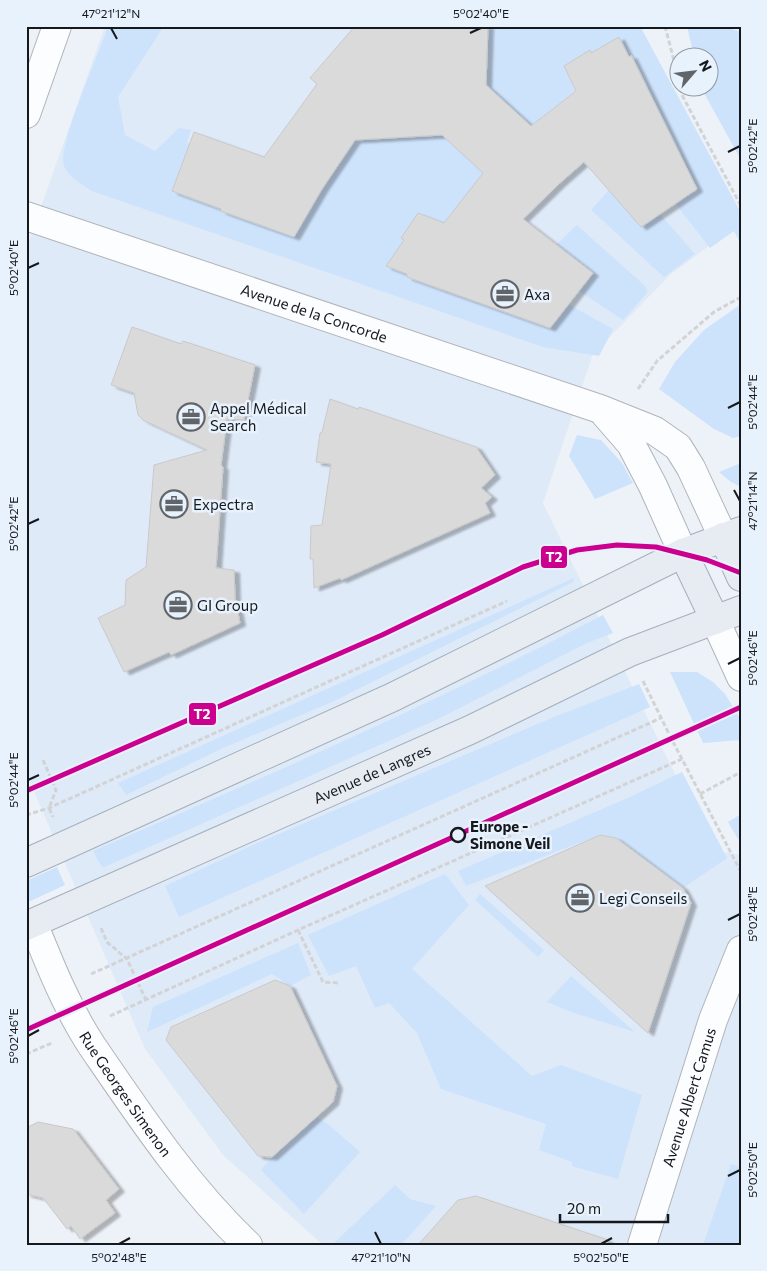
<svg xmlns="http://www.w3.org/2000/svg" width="767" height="1271" viewBox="0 0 767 1271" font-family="Commissioner,sans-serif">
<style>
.built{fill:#dfeaf8}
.green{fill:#cde2fb}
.building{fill:#dbdadb;stroke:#c9c9ca;filter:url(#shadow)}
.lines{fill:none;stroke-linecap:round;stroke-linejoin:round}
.street-casing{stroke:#b0b5ba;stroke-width:30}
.primary-casing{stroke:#a4afbc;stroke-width:30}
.path{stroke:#d2d3d5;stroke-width:3;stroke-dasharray:5 2.5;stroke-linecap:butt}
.street{stroke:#fcfdfe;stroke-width:28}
.primary{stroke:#e6ecf2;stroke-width:28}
.tram-1-casing{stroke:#e8f2fd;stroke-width:9}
.tram-1{stroke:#cc008e;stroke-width:5}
.ticks{fill:none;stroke:#15191e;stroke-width:2}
.stop-dot{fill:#e8f2fd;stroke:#15191e;stroke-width:2.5}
.labels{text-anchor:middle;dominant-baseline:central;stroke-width:5;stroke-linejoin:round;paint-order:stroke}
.poi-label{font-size:15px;fill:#15191e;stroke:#e8f2fd;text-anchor:start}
.street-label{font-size:15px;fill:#15191e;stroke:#e8f2fd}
.stop-label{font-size:15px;font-weight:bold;fill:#15191e;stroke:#e8f2fd;text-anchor:start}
.line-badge{stroke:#e8f2fd;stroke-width:2}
.badge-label{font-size:14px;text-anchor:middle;font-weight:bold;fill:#fff}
.neatline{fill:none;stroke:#15191e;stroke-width:2}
.ticks-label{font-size:12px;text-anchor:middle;fill:#15191e}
</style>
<defs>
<filter id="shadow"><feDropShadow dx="5.5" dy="3" stdDeviation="1" flood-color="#0004"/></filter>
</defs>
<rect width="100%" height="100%" fill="#edf2f8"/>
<path class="built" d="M105,26h535l96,200 -65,48 -78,80 -50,149 169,347 29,5v390h-418l-100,-90 -78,-106 -119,-276v-524z"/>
<path class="green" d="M108,26h56l-46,71 7,38 30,16 24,-23 12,2 -4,12 3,2 31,65v2l73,26 28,-48 33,-49 87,-5 17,16 16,-18 27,25 -58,65 -43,15 3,2 -18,26 21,8 1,3 30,12 29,7 1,3 83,30 1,-2 -2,-2 12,-15 1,1 3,-8 47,26 -14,27 -56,-9 -451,-156c-10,-7 -23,-13 -28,-25 -7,-20 36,-114 44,-140z
M488,26h152l101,187v31l-7,-13 -24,17 -35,-45 17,-13 2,3 3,-2 -65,-135 -3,1 -10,-20 -28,16 -1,-2 -26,15 11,25 -54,44 -35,-50z
M687,26h35l19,6v128l-37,-67 -2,-5h8v-30l-16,-1z
M609,190l32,37 2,-1 -1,-2 17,-11 36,41 -31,23 -73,-67z
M577,225l69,62 1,6 -24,27 -44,-29 14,-18 -37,-28z
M741,304v132l-8,2 -19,-9 -55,-40 16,-27 29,-32z
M577,435l24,5 21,23 11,20 -38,16 -26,-43z
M741,463v24l-10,-5 -12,-10z
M574,578l-1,4 -241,120 -109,46 -97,47 -8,-12z
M603,615l10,18 -26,10 -151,77 -334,148 -9,-17c173,-74 344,-149 510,-236z
M670,672h27l16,10 12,12 16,26v20l-38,3z
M639,684l11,23 -471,210 -14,-31 88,-41 301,-128z
M682,772l45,86 -44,30 -67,-50 -16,-3 -134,51 -8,-15 172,-74z
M741,814v26l-3,-1 -10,-17z
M57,867l8,18 -39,18v-22z
M445,874l24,31 -57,64 120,107 29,-11 81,30 -24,84 -46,-13v-4l-33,-12 7,-26 -105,-35 -24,-56 -28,-30 -14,5 -19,-42 -27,10 -21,-41z
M480,894l64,56 -6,7 -63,-57z
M298,943l13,32 -21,11 -18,-12 -125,58 6,-25z
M571,976l64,56 -61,-19 -27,-11z
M317,1117l12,8 31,27 -56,62 -43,-44 11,-13z
M731,1164l10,3v26l-2,5 2,1v46h-38z
M395,1185l15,14 26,7 -35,39h-69z"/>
<path class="building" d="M355,26h133l-2,59 45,41 45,-35 -12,-25 26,-16 1,3 28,-16 10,20 2,-2 66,134 -56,38 -57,-65 -24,21 -37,36 70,54 -43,55 -143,-51v-3l-21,-8 18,-26 -3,-2 17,-25 26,10 39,-50 -41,-38 -87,5 -33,49 -28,48 -73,-26v-2l-49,-18 22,-59 70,25 53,-73 -7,-6z
M132,327l49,17 2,-3 72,24 -11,55 -17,-1 -6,46 2,2 -7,101 18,2 1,28 5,25 -69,32 -2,-3 -45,20 -26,-54 27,-13 1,-25 20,-13 8,-102 53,-15 -64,-30 -5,-5 -4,-22 -23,-8z
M330,399l28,10 1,-2 117,40 19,28 -14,13 11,9 -7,6 5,10 -149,67 -1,-2 -26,10 -1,-29h-3l1,-33 11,-1 9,-61 -15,-2 4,-29 2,-1z
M600,835l16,3 67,50 8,15 -43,130 -163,-147z
M275,980l15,6 47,100 -4,16 -61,55 -14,-1 -92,-116 5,-13z
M38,1122l35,7 46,60 -13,11 9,13 -35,26 -9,-13 -4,3 -24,-31 -17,-4v-66z
M476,1196l132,44 -1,5h-189l40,-45z"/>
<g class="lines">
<g class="street-casing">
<g id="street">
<path d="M26,114l31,-88"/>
<path id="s1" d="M26,216l574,193 55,22 23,16 13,21 32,69"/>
<path d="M605,414l26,30 22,42 30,67"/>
<path d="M715,620l26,57"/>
<path id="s2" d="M33,923c17,42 34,85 59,123 48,70 94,140 156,199"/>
<path id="s3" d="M642,1245l71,-225 28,-70"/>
</g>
</g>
<g class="primary-casing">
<g id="primary">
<path d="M723,537l18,40"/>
<path d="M683,553l32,67"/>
<path d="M26,863l367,-166 290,-144 58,-22"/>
<path id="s4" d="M26,926l444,-196 160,-78 111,-42"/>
</g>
</g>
<path class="path" d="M665,26l15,58
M680,88l3,9 58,109
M638,389l19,-28 57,-49 27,-15
M643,681l28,57 70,134
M43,760l13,30 -7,18 4,9
M700,794l41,-22
M26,815l23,-7 458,-207
M101,928l6,14 20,17 19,41
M298,930l25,52 16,1
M91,974l570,-256
M110,1016l188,-86 384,-171
M26,1054l26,-11"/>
<use href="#street" class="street"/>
<use href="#primary" class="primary"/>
<g class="tram-1-casing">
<path id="tram-1" d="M26,791l356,-156 141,-68 54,-17 40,-5 39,2 51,13 34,13
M26,1030l715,-323"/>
</g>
<use href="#tram-1" class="tram-1"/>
</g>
<path class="ticks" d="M111,28l6,11M470,33l11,-5M728,152l12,-6M28,268l11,-5M728,408l12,-6M734,490l6,11M28,524l11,-5M728,664l12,-6M28,780l11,-5M728,920l12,-6M28,1036l11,-6M728,1176l12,-6M375,1232l6,12M119,1244l11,-6M601,1244l11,-6"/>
<defs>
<g id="office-ring" transform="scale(1.4375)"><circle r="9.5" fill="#e8f2fd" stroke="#61656a" stroke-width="1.5"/><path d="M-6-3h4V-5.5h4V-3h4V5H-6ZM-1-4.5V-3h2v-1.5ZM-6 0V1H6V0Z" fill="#61656a"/></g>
</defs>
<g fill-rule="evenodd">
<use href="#office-ring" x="505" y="294"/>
<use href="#office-ring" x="191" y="417"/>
<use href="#office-ring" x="174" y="504"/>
<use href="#office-ring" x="178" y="605"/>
<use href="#office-ring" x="580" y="898"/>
</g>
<circle class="stop-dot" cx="458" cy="835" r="7"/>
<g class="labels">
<g class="poi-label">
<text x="524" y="294">Axa</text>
<text x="210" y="408">Appel Médical<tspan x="210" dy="17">Search</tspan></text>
<text x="193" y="504">Expectra</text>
<text x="197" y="605">GI Group</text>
<text x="599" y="898">Legi Conseils</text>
</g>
<g class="street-label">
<text stroke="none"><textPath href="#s1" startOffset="304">Avenue de la Concorde</textPath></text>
<text stroke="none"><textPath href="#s4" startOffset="378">Avenue de Langres</textPath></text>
<text stroke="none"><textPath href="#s2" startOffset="195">Rue Georges Simenon</textPath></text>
<text stroke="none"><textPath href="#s3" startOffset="155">Avenue Albert Camus</textPath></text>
</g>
<g class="stop-label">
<text x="470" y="826">Europe -<tspan x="470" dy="17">Simone Veil</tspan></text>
</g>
</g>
<g class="line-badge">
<rect x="540" y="545" width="28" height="24" rx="5" fill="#cc008e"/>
<rect x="188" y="702" width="29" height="24" rx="5" fill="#cc008e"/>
</g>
<g class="badge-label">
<text x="554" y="562">T2</text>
<text x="202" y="719">T2</text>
</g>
<rect width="767" height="1271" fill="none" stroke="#e8f2fd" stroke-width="55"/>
<g transform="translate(694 72) rotate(62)"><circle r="24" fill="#e8f2fd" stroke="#949ba4"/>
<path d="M0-4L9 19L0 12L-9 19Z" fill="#61656a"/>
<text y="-8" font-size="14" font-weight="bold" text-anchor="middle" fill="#15191e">N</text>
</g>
<path d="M560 1214v8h108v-8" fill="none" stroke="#15191e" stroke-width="2.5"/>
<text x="567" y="1214" font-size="15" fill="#15191e" stroke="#e8f2fd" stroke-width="4" paint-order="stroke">20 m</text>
<rect x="28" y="28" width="712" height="1216" class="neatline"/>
<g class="ticks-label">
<text x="111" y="18">47°21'12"N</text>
<text x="481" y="18">5°02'40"E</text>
<text transform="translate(753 146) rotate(-90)" y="4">5°02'42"E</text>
<text transform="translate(14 268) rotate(-90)" y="4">5°02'40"E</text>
<text transform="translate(753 402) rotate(-90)" y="4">5°02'44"E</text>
<text transform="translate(753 501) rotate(-90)" y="4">47°21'14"N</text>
<text transform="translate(14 524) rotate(-90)" y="4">5°02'42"E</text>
<text transform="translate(753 658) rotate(-90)" y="4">5°02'46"E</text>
<text transform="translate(14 780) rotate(-90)" y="4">5°02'44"E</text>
<text transform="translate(753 914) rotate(-90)" y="4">5°02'48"E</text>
<text transform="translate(14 1036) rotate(-90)" y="4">5°02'46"E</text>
<text transform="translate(753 1170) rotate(-90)" y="4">5°02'50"E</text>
<text x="119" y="1262">5°02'48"E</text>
<text x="381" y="1262">47°21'10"N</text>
<text x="601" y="1262">5°02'50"E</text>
</g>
</svg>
